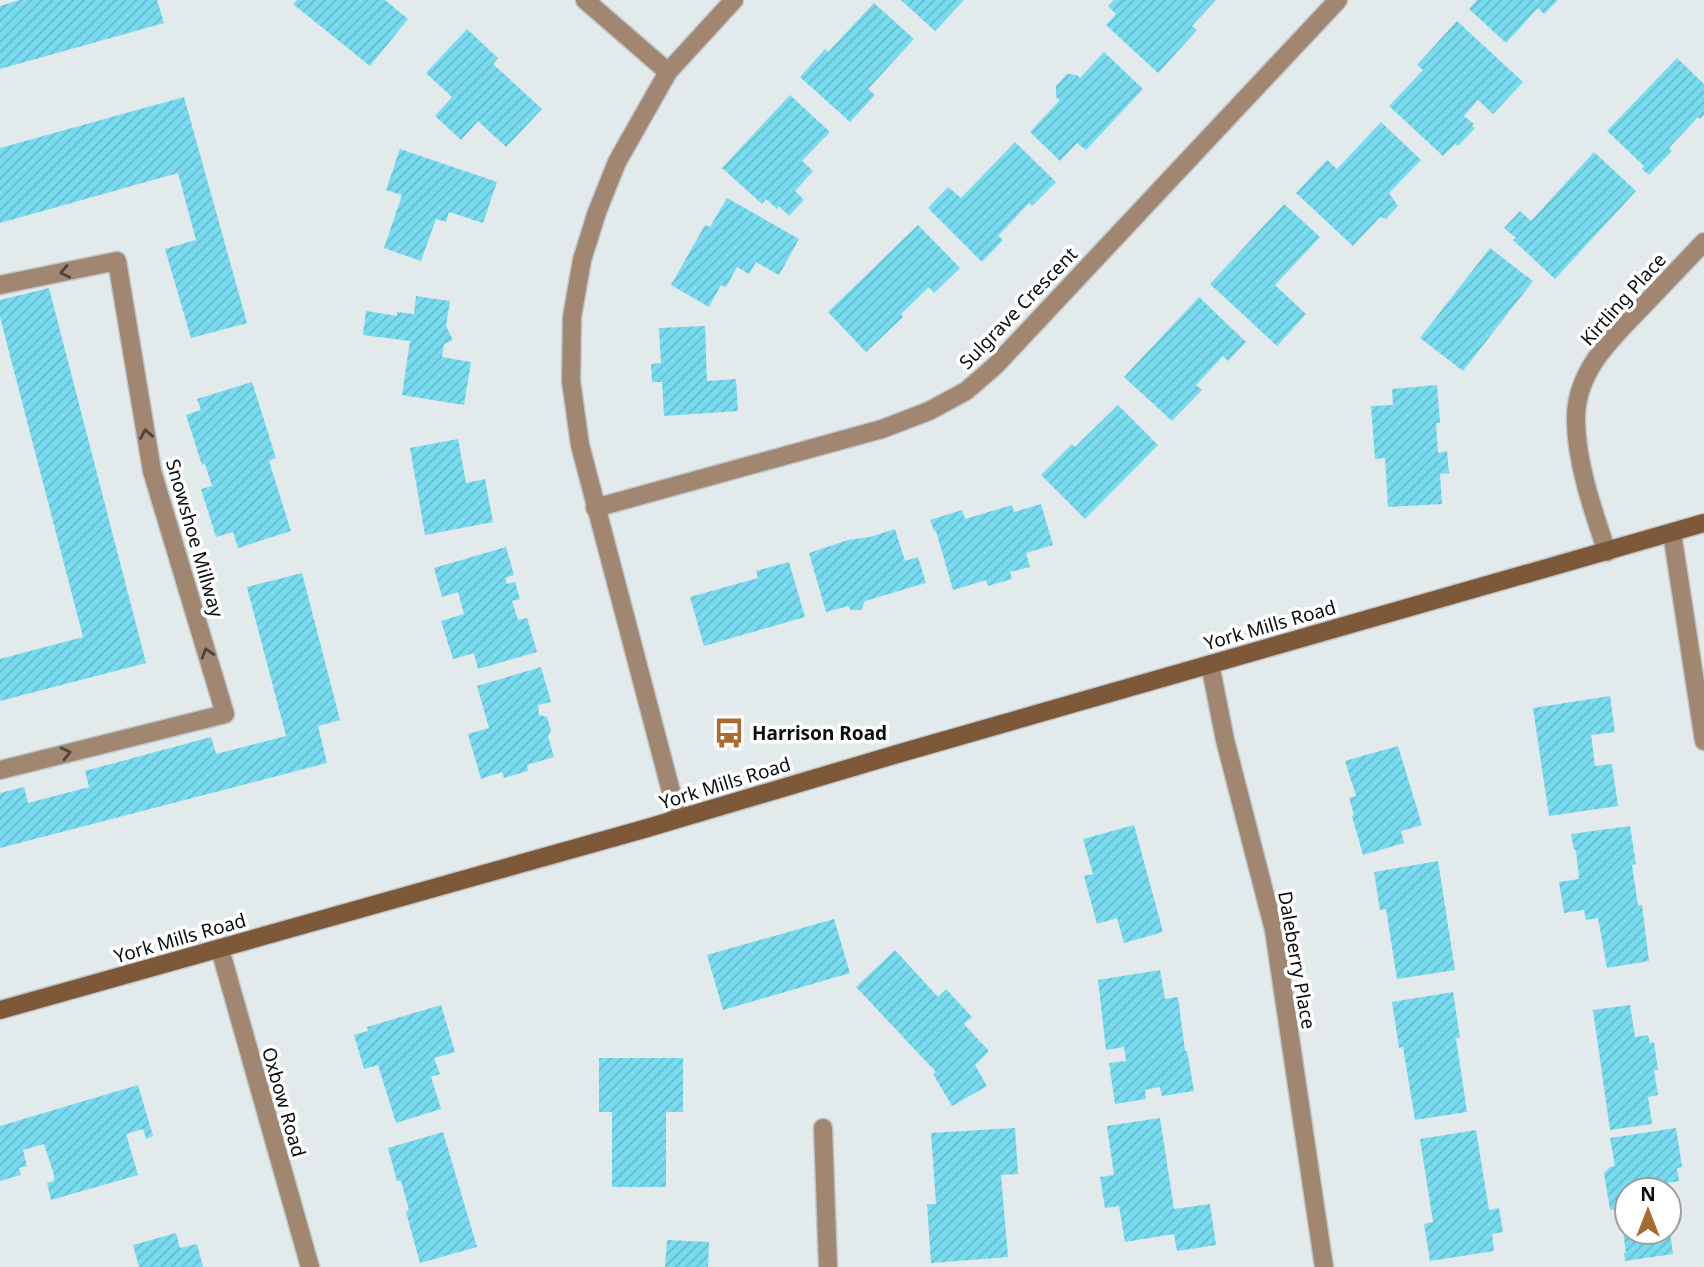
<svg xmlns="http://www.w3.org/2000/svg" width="1704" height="1267" viewBox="0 0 1704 1267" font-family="'Noto Sans',sans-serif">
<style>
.building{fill:url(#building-hatch)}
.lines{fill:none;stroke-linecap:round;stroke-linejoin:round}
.street-casing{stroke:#c0c7c8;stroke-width:21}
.secondary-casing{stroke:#c0c7c8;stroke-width:21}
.street{stroke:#a18772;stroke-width:18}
.secondary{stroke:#7d5839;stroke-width:18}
.oneway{stroke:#4e443b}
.labels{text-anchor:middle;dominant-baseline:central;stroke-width:7;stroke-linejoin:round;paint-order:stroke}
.street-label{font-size:19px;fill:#0b0d0e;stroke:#fff}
.poi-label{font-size:19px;font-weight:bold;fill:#0b0d0e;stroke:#fff;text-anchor:start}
</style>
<defs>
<pattern id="building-hatch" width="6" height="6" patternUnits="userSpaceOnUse" patternTransform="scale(1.75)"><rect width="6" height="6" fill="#78dbef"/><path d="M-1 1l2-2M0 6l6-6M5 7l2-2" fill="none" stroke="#6bc"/></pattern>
</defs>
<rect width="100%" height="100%" fill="#e2eaec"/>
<path class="building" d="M20,0h137l7,23 -164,46v-63z
M297,0h88l23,19 -38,47 -77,-62z
M901,0h63l-29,31z
M1114,0h102l-24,26 5,4 -39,43 -52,-48 10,-11 -8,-8z
M1477,0h81l-14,14 -6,-6 -32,35 -37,-34z
M874,3l40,36 -46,50 7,6 -25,27 -50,-45 25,-28 3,3z
M1457,21l66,61 -30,32 -15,-14 -14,16 10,8 -2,2 3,2 -17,18 -3,-2 -12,12 -54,-50 34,-36 -6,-5z
M467,29l31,29 -5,6 49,45 -36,38 -28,-26 -17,19 -26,-24 17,-19 -26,-24z
M1104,52l39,37 -57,61 -9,-7 -17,18 -30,-29 30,-32 -4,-3v-11l11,-12 10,1 3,3z
M1677,58l27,26v31l-4,4 -2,-2 -29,31 3,3 -23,24 -7,-6 2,-3 -37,-35z
M790,95l40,37 -28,29 11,10 -18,20 9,9 -15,16 -10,-10 -2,3 -11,-10 -4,5 -40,-36z
M184,97l63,226 -56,15 -26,-89 31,-9 -18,-67 -178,50v-75z
M1381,122l40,38 -32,33 9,13 -12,13 -6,-2 -27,29 -57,-53 31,-33 10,9z
M1015,142l41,40 -24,24 -3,-3 -31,33 5,4 -21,22 -54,-54 20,-21 13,11z
M400,149l97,33 -14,41 -34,-11 -3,10 -10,-3 -15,42 -37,-13 18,-53 -16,-5z
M1594,152l42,39 -81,88 -42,-39 3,-2 -12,-10 16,-17 11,10z
M727,198l72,41 -20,36 -23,-13 -7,12 -12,-7 -11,20 -5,-2 -12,22 -38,-22 34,-60 5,2z
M1284,204l36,33 -45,48 31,29 -29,32 -67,-62z
M918,225l42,43 -26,25 -5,-6 -28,27 2,3 -37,35 -38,-40z
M1490,248l43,33 -70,90 -43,-33z
M49,288l97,375 -146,38v-42l83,-22 -83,-320v-17z
M416,296l34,5 -4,25 7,14 -9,4 -2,13 29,5 -7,43 -62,-10 8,-54 -47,-6 3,-24 31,5v-4l17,2z
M1199,297l47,45 -18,19 -5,-5 -27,29 6,5 -30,31 -48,-44z
M705,326l2,55 29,-2 2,32 -74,5 -2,-34h-10l-1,-18 10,-1 -2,-35z
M252,382l24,76 -7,3 22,70 -53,17 -5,-16 -17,5 -15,-48 11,-3 -7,-22 -3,1 -16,-50 15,-5 -4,-11z
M1437,385l3,38h-4l2,30 9,-2 2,22 -9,1 2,30 -54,3 -3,-49 -10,1 -4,-53 22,-1 -1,-16z
M1118,405l40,40 -73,74 -44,-44 31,-31 3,3z
M458,439l8,44 19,-4 8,43 -68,13 -15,-87z
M1041,504l12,41 -27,8 4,14 -20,5 2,7 -24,7 -2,-6 -33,10 -17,-59h-2l-4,-11 32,-10 3,9 47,-14 2,7z
M895,529l10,32 13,-4 8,26 -61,18 -4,9h-10l-3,-4 -22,6 -17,-59 39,-13 22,-3z
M506,547l8,28 -9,3 2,6 8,-2 5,17 -8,2 6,19 9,-2 10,34 -59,17 -4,-16 -21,6 -12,-38 23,-7 -6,-22 -16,5 -8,-29z
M789,562l16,55 -101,29 -14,-49 68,-19 -2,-7z
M302,573l38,147 -22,6 9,37 -327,85v-55l24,-6 4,16 61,-16 -4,-16 126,-34 5,17 70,-18 -39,-149z
M541,667l10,35 -13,3 1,10 8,2 4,13 -3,6 6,21 -27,8 1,6 -24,7 -2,-6 -21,7 -13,-45 21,-6 -12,-42z
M1610,696l5,36 -24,3 4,31 17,-2 6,42 -69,10 -16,-108z
M1398,746l24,79 -21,6 3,12 -41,12 -11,-39 2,-1 -5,-17 7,-2 -11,-35z
M1134,825l29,107 -39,11 -7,-25 -20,6 -13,-48 9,-2 -10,-35z
M1630,826l6,38 -4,1 6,40h4l7,56 -42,7 -9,-50 -12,2 -2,-10 -20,3 -5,-31 20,-3 -3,-29h-2l-3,-16z
M1438,861l17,109 -58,9 -11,-70 -6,1 -6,-38z
M834,919l16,54 -127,37 -16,-55z
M895,950l43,47 8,-8 26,28 -8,7 25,27 -14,14 12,21 -35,20 -19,-32 3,-2 -80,-85z
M1160,970l5,29 13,-2 7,54h2l7,40 -32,5 -2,-9 -15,3 1,9 -31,5 -6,-41 17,-2 -2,-14 -18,3 -8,-70z
M1453,992l7,46h-4l11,74 -52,8 -12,-73 -4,1 -7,-46z
M441,1005l14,47 -21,6 6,16 -9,3 10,32 -45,14 -18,-58 -14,4 -10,-34 14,-4 -1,-4z
M1630,1005l5,32 13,-2 2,8 4,-1 4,28h-4l4,25 -10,2 4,27 -42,6 -17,-120z
M599,1058h84v54h-17v75h-54v-75h-13z
M138,1085l15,51 -7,3 -3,-10 -17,5 12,41 -87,25 -4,-17 7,-2v-6l-10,-31 -21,6 4,16 -8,2 2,7 -21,6v-55z
M1160,1118l14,91 36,-5 6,41 -39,6 -3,-17 -49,8 -6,-36 -14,2 -5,-31 14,-2 -7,-49z
M1015,1128l3,46 -17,1 7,82 -77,6 -4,-59h9l-5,-71z
M1676,1128l6,39 -5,1 2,13 -17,3 1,6h-36v42h43l3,22 -48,7 -1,-8h2l-6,-44 -10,1 -6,-37 6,-6 5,-1 -5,-28z
M1476,1130l13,80 10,-2 4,24 -11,2 2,17 -64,10 -6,-37 9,-2 -13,-83z
M443,1132l34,115 -57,16 -14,-51 3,-2 -8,-29h-4l-9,-33z
M1669,1197l7,1 5,23 -5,6 -7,1z
M176,1233l4,15 17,-4 6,23h-64l-6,-22z
M667,1240l42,2 -1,25h-43z"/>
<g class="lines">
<g class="street-casing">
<path id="street" d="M585,0l83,72
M0,285l117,-24 35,210 73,243 -225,56
M595,508l287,-79 47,-18 37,-20 29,-25 343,-366
M1672,533l32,208
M1607,552c-14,-41 -32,-93 -31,-136 1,-47 38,-80 69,-112 19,-20 39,-41 59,-62
M1210,664l15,76 49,190 50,337
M678,818l-98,-373 -9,-64 1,-64 10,-57 15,-48 20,-50 51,-90 66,-72
M220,949l90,318
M823,1128l5,139"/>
</g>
<g class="secondary-casing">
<path id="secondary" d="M0,1010l644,-181 260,-77 800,-229"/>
</g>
<use href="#street" class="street"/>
<use href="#secondary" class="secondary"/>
</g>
<defs><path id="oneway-chevron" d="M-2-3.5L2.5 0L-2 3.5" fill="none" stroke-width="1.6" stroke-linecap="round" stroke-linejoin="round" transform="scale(1.75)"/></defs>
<g class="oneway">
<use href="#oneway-chevron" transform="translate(65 272) rotate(168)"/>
<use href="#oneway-chevron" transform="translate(146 434) rotate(-100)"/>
<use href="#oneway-chevron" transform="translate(207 653) rotate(-107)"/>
<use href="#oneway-chevron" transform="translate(66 753) rotate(-14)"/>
</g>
<defs>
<g id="bus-bare" transform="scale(2.415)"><path d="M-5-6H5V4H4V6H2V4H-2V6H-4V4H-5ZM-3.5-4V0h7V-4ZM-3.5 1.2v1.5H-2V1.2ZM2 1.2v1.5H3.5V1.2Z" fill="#aa6b31" stroke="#fff" stroke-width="2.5" paint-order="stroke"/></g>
</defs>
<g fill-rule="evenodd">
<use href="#bus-bare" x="729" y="733"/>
</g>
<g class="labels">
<g class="street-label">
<text transform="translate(1623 299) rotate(-48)">Kirtling Place</text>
<text transform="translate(1018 308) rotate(-46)">Sulgrave Crescent</text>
<text transform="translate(195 538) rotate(74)">Snowshoe Millway</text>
<text transform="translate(1270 625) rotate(-16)">York Mills Road</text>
<text transform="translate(725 783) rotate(-17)">York Mills Road</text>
<text transform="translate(180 938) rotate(-16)">York Mills Road</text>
<text transform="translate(1297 960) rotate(80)">Daleberry Place</text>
<text transform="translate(284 1102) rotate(74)">Oxbow Road</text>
</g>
<g class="poi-label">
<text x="752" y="733">Harrison Road</text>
</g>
</g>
<g transform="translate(1648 1211)"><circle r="33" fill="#ffffff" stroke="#9d9e9f" stroke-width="2"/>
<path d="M0-5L12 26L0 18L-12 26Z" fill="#aa6b31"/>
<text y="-10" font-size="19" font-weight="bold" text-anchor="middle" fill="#0b0d0e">N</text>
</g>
</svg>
